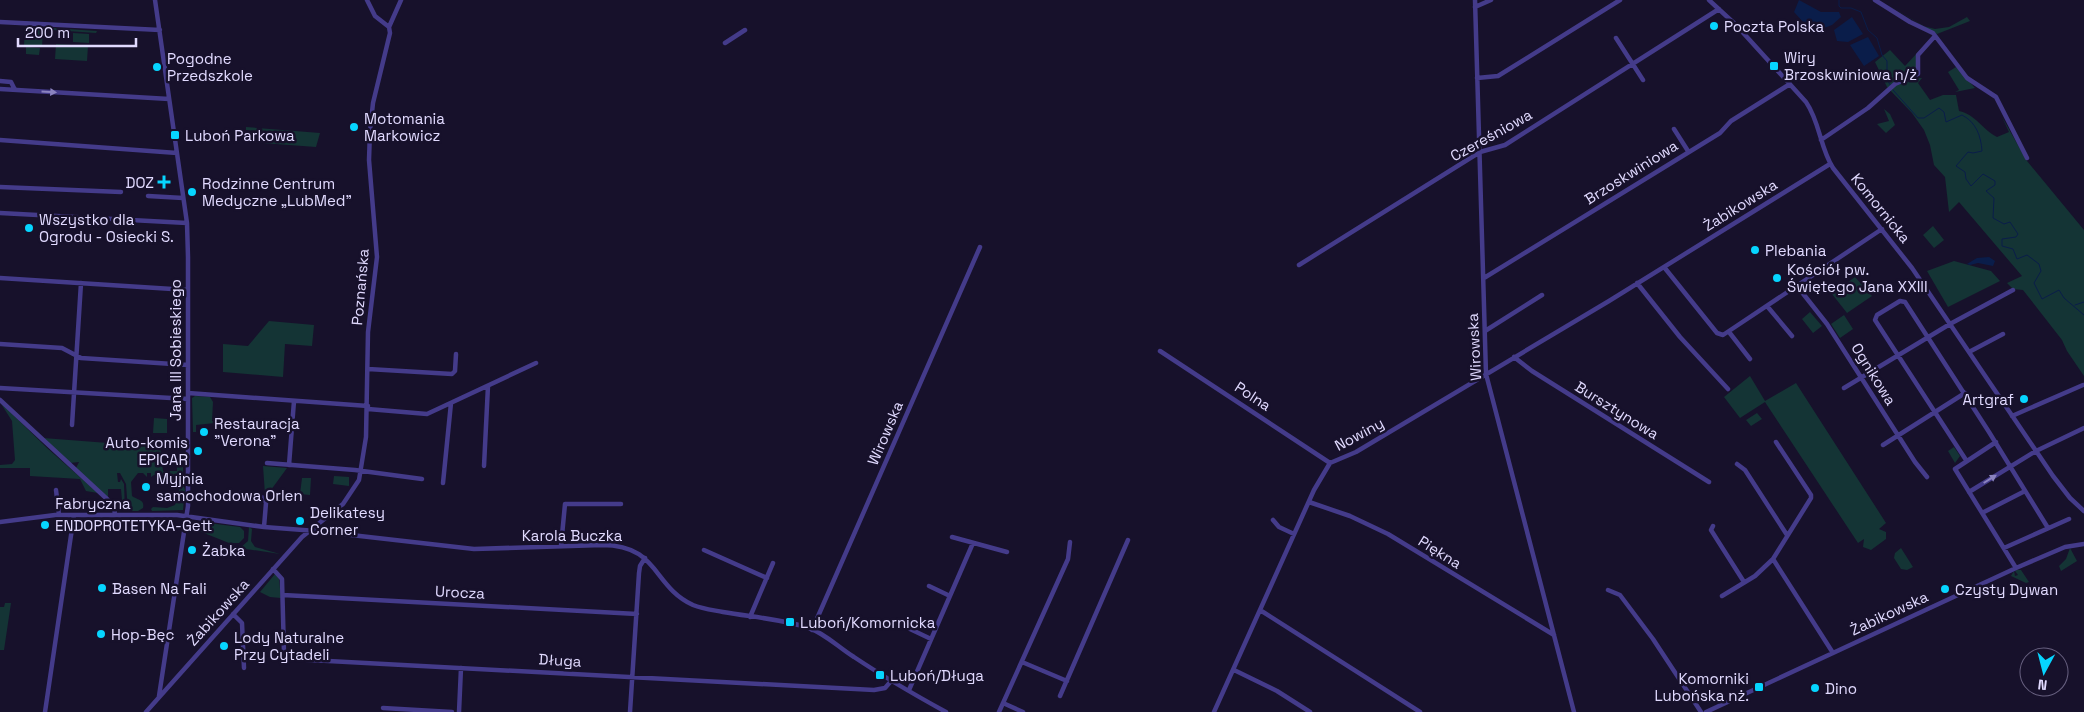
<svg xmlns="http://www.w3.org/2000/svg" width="2084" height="712" viewBox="0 0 2084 712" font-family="'Space Grotesk',sans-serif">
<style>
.green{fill:#143435}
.water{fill:#0a1d4a}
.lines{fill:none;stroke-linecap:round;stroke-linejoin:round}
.stream{stroke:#0a1d4a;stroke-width:1}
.minor{stroke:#443b8a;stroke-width:4.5}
.oneway{fill:#8b83bf}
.poi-dot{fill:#06d5ff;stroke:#17112b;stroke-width:2}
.labels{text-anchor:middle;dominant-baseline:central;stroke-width:5;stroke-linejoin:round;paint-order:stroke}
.poi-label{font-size:15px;fill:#e1daff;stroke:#17112b;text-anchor:start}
.street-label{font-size:15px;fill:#e1daff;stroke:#17112b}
</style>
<rect width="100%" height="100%" fill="#17112b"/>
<path class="green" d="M1885,3l38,23 12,3 14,-2 18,-10 3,4 -33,13z
M53,28l44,3 -1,2 -43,-3z
M25,29l18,1 -1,17 -18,-2z
M73,33l16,1v9l-16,-1z
M56,44l32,2 -1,15 -32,-2z
M26,47l14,1 -1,7 -13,-1z
M1890,50l15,16 15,-16 -4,9 2,10 -2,5 -13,4h19l-4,5 12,17 13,-5h13l3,16c16,3 24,19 38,26l12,-5 -7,-15 25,44 57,69v146l-17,-25 -5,-11 -39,-50 -10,-1 -6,-6 15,-7 -63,-74 -10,10 -4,-35 -11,-12 -4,-20 -6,-15 -12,-17 -25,-26 -12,-25z
M1956,67l19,21 -20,4 4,-2 -11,-18z
M1884,109l6,5 5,11 -9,8 -9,-9 12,-3z
M246,127l74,6 -4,14 -54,-4v-12l-16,-1z
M1933,226l11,14 -10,8 -11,-13z
M1954,261l37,10 9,10 -52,26 -21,-36z
M1855,277l17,19 -25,17 -15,-19z
M1810,312l12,14 -9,7 -11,-14z
M1844,315l9,14 -13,9 -9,-14z
M269,321l45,4 -2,21 -27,-2 -2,33 -60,-5v-28l25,2z
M1750,376l15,25 31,-18 90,140 -7,6 7,3v7l-15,11 -8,-3 1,-8 -6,4 -93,-141 -25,16 -16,-21z
M195,396l15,1 3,5 -1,19h3v2l-19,2v7h-3l-1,-34z
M0,402l47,46 51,45 -12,-2 -6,-12 -50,-3v-8h-30v-3l12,-1 3,-4 -3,-39z
M1757,413l5,6 -11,7 -5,-6z
M154,418l13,1v14h-14z
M43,438l117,9 3,24h14v-16h6v17l-4,3h-25l-3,2v-4h-4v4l-4,-4h-5l-7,9 1,14c5,4 13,3 11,12l-5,3h-10l-2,-27 -6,-11h-3l1,9h2l1,-3 3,5 1,27h-2l-2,-22h-13v9l-32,-30 3,-6 -9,1z
M1954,447l6,9 -5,7 -7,-12z
M263,466l24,2 -19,26h-3z
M334,476l15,1v9l-16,-2z
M302,478h9l-1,17 -10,-1z
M178,480h4l3,10 -2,20 -31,1 -1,-2 2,-2 14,1 8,-3 1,-4 3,-1v-16h-3z
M192,521l48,6 4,4v7l-5,5h-10l-30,-12z
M249,527l3,2 -1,12 4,6 25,7 -40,-6 8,-7z
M1901,548l12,19 -6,3 -6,-1 -7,-11 1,-5z
M2070,548l7,13 -16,10 -2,-5 7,-7z
M2017,570h4l8,12 -3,1 -15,-7 3,-5 1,5 3,-1 -3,-4z
M275,574l4,5 2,19 -11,-1 -10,-5z
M5,603h6l-7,47h-4v-43h4z"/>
<path class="water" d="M1799,0l22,12h18l2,5 -9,8 -16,6 -12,-8 -10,-11z
M1852,17l11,17 -15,8 -11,-1 -3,-11z
M1868,37l11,19 -15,10 -14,-21z
M1989,257l6,4 -2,5 -15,-3 -8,2 -3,-1 10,-6z"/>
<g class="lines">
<path class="stream" d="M1839,0v6l2,2h10l10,4 7,18 9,8 5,17 5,6v19l4,6
M1893,90l25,28h6l15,-10 5,4 2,10 16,-7c14,7 19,21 20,36l-9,2 -5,-1 -12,14 9,6 1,7 5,7 12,-12 12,7v4l-9,6 8,7 -1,20 11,6 6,-2 8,12 -2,3 -14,2v7l11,3 4,10 10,-4 12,9 2,7 -7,12 8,16 17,-9 5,8 20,17
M2075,305l9,-3"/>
<path class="minor" d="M155,0l32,223 1,34v249l-29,190
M367,0l8,16 14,11
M1475,0l11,374 88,338
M1709,0l27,25 70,77c14,20 14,46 27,66l79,100 141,208 17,22 14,13
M1875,0l35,22 23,11 34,45 29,19 31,61
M1475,7l16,-7
M0,22l160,8
M1616,38l27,42
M725,43l20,-13
M1477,78l21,-2 122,-76
M0,81l11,1 4,8
M0,89l169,10
M1674,129l14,22
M0,140l177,13
M1821,140l47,-32 27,-24 23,-10v-19l17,-19
M0,187l121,5
M148,196l35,2
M0,213l187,10
M1299,265l181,-113 25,-7 214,-136
M1664,267l53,66 6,2 159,-106
M0,278l188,12
M1484,278l236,-145 11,-12 59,-37
M1637,283l43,54 48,52
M1797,286l30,38 88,138 12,15
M1767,306l25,30
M1485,331l57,-36
M1729,332l21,27
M0,344l62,4 19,10 107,7
M1160,351l170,112
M1969,352l34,-18
M1514,357l18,14 177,111
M368,369l84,5 3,-3 1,-17
M0,388l188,11
M1844,388l106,-64 63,-34
M188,393l180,13
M0,400l107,99 7,8 1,8
M368,409l59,5 109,-51
M2012,416l71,-31
M72,425l9,-142
M1996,442l-41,27 61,99
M1883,445l82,-52
M1966,460l-91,-140 2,-5 23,-14 5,1 84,130 59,96
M267,463l88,7 67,9
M1737,464l8,6 42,65
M289,465l5,-64
M484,466l4,-80
M443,483l8,-80
M56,490l3,25
M1969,492l67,-41 48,-23
M240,493l24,5 2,5 -2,24
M1309,502l41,14 38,18 166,101
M1982,513l43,-22
M1273,520l6,7 15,7
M0,522l55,-7h122l87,12 52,4 158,18 128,-4c57,0 50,41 91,60 10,4 20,5 30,7 28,5 59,7 86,16 17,6 30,20 45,29 30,20 61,38 92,55
M1713,526l-2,4 33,52
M952,537l55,15
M561,546l4,-42h56
M2004,548l65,-29
M704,550l63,28
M1773,559l60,94
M273,569l9,10 2,74 7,6 583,31 11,-2 7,-8
M929,586l21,10
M1608,590l12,5 33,44 48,73
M283,595l354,19
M1722,596l33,-20 18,-17 38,-61v-3l-35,-53
M1260,610l160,102
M233,614l9,9 2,45
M750,617l23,-54
M910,629l21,10
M812,630l168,-383
M1022,662l45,19
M1234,670l43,21 33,21
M909,690l64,-147
M1060,696l68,-156
M1003,703l20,9
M383,708l69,4
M45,712l29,-197
M146,712l156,-175 41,-33 16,-24 7,-43 2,-105 9,-75 -8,-97 1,-29 3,-28 17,-70 -1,-6 12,-27
M459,712l2,-44
M630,712l9,-139 1,-7 5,-8
M999,712l69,-153 2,-17
M1214,712l100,-222 16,-27 26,-11 253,-151 221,-137
M1706,712l310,-144 49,-21 19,-3"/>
</g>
<defs><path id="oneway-solid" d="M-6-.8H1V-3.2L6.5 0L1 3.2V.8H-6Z" transform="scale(1.25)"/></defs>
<g class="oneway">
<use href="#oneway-solid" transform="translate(49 92) rotate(4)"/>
<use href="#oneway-solid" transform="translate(1990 479) rotate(-32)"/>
</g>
<g class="poi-dot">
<circle cx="1714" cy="26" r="5"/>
<rect x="1769" y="61" width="10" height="10" rx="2.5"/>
<circle cx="157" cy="67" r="5"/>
<circle cx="354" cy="127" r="5"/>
<rect x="170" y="130" width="10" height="10" rx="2.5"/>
<path d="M161.5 174.5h5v5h5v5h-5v5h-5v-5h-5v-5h5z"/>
<circle cx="192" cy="192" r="5"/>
<circle cx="29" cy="228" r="5"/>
<circle cx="1755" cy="250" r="5"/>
<circle cx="1777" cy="278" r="5"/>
<circle cx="2024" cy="399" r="5"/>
<circle cx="204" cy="432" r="5"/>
<circle cx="198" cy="451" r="5"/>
<circle cx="146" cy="487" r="5"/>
<circle cx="300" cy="521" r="5"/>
<circle cx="45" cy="525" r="5"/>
<circle cx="192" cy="550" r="5"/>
<circle cx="102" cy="588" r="5"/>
<circle cx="1945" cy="589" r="5"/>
<rect x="785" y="617" width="10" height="10" rx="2.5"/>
<circle cx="101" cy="634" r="5"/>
<circle cx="224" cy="646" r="5"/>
<rect x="875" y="670" width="10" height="10" rx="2.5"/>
<rect x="1754" y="682" width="10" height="10" rx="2.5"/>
<circle cx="1815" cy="688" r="5"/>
</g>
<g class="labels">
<g class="poi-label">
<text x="1724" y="26">Poczta Polska</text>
<text x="1784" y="57">Wiry<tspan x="1784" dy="17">Brzoskwiniowa n/ż</tspan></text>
<text x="167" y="58">Pogodne<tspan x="167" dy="17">Przedszkole</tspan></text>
<text x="364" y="118">Motomania<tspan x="364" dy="17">Markowicz</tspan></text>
<text x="185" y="135">Luboń Parkowa</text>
<text x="154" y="182" text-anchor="end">DOZ</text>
<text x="202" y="183">Rodzinne Centrum<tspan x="202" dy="17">Medyczne „LubMed”</tspan></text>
<text x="39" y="219">Wszystko dla<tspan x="39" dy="17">Ogrodu - Osiecki S.</tspan></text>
<text x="1765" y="250">Plebania</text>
<text x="1787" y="269">Kościół pw.<tspan x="1787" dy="17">Świętego Jana XXIII</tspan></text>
<text x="2014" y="399" text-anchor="end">Artgraf</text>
<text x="214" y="423">Restauracja<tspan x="214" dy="17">"Verona"</tspan></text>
<text x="188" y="442" text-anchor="end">Auto-komis<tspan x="188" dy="17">EPICAR</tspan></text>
<text x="156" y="478">Myjnia<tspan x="156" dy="17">samochodowa Orlen</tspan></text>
<text x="310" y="512">Delikatesy<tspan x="310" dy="17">Corner</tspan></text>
<text x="55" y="525">ENDOPROTETYKA-Gett</text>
<text x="202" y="550">Żabka</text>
<text x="112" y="588">Basen Na Fali</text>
<text x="1955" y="589">Czysty Dywan</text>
<text x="800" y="622">Luboń/Komornicka</text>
<text x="111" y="634">Hop-Bęc</text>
<text x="234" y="637">Lody Naturalne<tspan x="234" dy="17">Przy Cytadeli</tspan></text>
<text x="890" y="675">Luboń/Długa</text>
<text x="1749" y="678" text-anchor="end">Komorniki<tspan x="1749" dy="17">Lubońska nż.</tspan></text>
<text x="1825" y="688">Dino</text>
</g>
<g class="street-label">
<text transform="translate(1491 135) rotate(-29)">Czereśniowa</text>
<text transform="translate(1631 172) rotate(-32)">Brzoskwiniowa</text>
<text transform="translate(1740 205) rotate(-32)">Żabikowska</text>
<text transform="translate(1881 208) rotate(51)">Komornicka</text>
<text transform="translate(360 287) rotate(-85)">Poznańska</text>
<text transform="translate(1474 347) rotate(-93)">Wirowska</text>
<text transform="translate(175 350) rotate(-90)">Jana III Sobieskiego</text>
<text transform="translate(1874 374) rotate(58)">Ognikowa</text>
<text transform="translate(1253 396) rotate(33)">Polna</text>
<text transform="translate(1617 410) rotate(32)">Bursztynowa</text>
<text transform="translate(885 433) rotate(-67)">Wirowska</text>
<text transform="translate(1359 434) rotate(-28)">Nowiny</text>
<text x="93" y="503">Fabryczna</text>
<text x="572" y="535">Karola Buczka</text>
<text transform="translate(1440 552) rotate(32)">Piękna</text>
<text transform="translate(460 592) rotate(3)">Urocza</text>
<text transform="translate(218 612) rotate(-48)">Żabikowska</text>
<text transform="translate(1889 613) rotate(-25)">Żabikowska</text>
<text transform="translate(560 660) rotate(3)">Długa</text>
</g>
</g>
<g transform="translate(2044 672) rotate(187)"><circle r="24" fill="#17112b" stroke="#686180"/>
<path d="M0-4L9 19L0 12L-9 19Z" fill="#06d5ff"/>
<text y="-8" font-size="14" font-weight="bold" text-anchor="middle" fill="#e1daff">N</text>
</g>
<path d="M18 38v8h118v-8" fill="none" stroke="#e1daff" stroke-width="2.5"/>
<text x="25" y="38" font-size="15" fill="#e1daff" stroke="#17112b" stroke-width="4" paint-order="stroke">200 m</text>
</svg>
